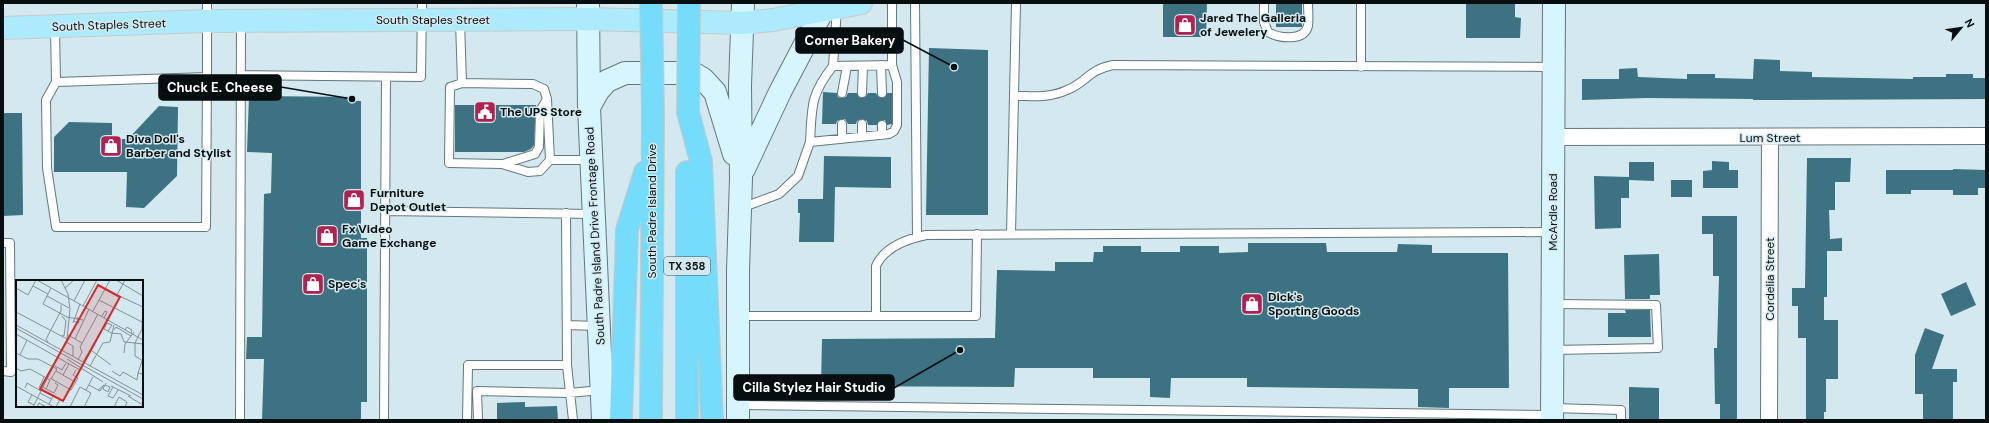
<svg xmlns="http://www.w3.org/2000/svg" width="1989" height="423" viewBox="0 0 1989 423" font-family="'DM Sans',sans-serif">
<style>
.building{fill:#3c7282}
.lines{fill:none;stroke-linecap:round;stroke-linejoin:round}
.lane-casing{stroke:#64777d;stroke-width:10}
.street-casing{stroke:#64777d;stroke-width:18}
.secondary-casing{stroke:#64777d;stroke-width:24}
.primary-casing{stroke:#c8caca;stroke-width:24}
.highway-casing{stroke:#c8caca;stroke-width:24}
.lane{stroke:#fff;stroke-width:8}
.street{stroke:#fff;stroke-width:16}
.secondary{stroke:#d6f5fe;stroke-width:22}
.primary{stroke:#acebfd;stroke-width:22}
.highway{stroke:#75ddfb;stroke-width:22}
.highway-bridge-casing{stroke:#c8caca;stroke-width:24;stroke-linecap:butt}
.highway-bridge{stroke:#75ddfb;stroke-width:22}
.labels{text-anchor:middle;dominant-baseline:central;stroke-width:3;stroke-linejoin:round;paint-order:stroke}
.shield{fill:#d4e9ef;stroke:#445053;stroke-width:1}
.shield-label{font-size:11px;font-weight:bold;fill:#070e10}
.poi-label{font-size:12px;font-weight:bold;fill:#070e10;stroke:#d4e9ef;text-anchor:start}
.street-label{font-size:12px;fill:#070e10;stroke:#d4e9ef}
.inset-road{fill:none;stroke:#829196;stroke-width:1}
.view{fill:#d62828;fill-opacity:0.15;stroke:#d62828;stroke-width:2}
.inset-edge{fill:none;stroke:#070e10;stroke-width:2}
.leader{fill:none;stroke:#070e10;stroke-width:1.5}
.callout-dot{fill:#070e10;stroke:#d4e9ef;stroke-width:1.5}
.callout{fill:#070e10;stroke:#070e10;stroke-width:1.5}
.callout-label{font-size:13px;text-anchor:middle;font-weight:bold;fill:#fff}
</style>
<rect width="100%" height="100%" fill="#d4e9ef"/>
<path class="building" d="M1163,3h44l-1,34h-43z
M1276,3h26v24h-26z
M1466,3h49v14l6,1 -1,20h-54z
M929,48l59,2v165h-62z
M1754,59l26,1v11l32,1v5l101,2v-2h33v-3h27v4h13v21l-233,1v-1l-106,-1 -65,2v-21h37v-10l18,-1 1,9 49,2v-5h28v4l38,1z
M823,92l14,1 1,4 3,1 5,-1 2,-4h9l2,4 3,1 4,-2 2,-3h8l2,3 4,2 3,-1 2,-4h5v31l-5,1 -2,-5h-3l-5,5h-9l-1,-4 -5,-2 -5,2 -1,3h-8l-3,-5h-3l-5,2 -1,3h-14z
M249,96l107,1v4h5v137h6v164h-6v18h-99l2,-61h-18l1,-22h15l2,-143 7,-1 1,-40 -25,-1z
M455,105h81l-2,40 -3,4 -7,3h-69z
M159,106l19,1 -1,69 -33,32 -18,-1 1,-35h-73v-35l15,-15 43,1v16h16z
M3,113h19l1,102 -20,1z
M824,156l67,1v31l-56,-1 -1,55h-35l1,-29h-2v-14h25z
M1807,158h44l-1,24h-15v28h-6l1,29 12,-1v13h-15v46h-3v23h14v59h-12v33h-2v8h-18v-82h-8v-32h-6v-18h13z
M1712,161l17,1v8h9v18h-35v-17l9,-1z
M1629,162h25v19l-25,-1v18h-8v30l-26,1 -1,-53 35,1z
M1953,169l33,1v18h-8v7h-25v-5h-42v4h-25v-24h67z
M1671,180h21v17h-21z
M1702,216h35v204h-17v-16h-5l-1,-56h3l2,-72h-6v-42h-11z
M1248,243h78l1,9h70l1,-8 34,1v8h76l1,135h-60v20l-31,-1v-18l-171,-2v-9h-76l-1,20 -20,-1v-19h-57v-10h-78l-1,19 -193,-1 1,-47 173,-1 2,-68 58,1v-9h38l1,-10h9v-6h38v6h39v-6h39v7l29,-1z
M1659,254l1,41h-10v4h-25l-1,-44z
M1966,282l10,23 -25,11 -10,-22z
M1625,310h25l1,27h-43v-24h18z
M1925,328l19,7 -12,34h25v13h-4v38h-30v-26h-8v-39z
M1629,387l30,1v32h-30z
M525,402v5l32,-1 1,14h-61v-17z"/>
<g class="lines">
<g class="lane-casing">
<path id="lane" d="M915,3l2,234
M1264,3v19l4,10c10,6 36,10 40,-6 1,-7 0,-16 0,-23
M1361,3v64
M837,9l-4,57 59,-1
M460,21l2,62
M55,28l1,54 151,-5v-74
M881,65l1,28
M241,75l180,2 1,-74
M56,82l-10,18 1,68 9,59h150l1,-150
M462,83l71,1 11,5 3,10 3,61 -10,11 -12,1 -26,-8 -53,-1 1,-76z
M842,93l5,-27
M862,93l1,-27
M1015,96c18,0 35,2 52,-6 20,-8 21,-20 46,-25l441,2
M842,124v14
M882,135v-10
M862,136v-12
M810,142c2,-35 0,-47 23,-76
M550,160h41
M503,164l32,-10 4,-7 1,-36 7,-12
M741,208l38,-14 19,-18 12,-34 79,-8 5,-3 3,-6v-43l-5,-17v-62
M385,211l207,3
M566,213l1,152 6,55
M1011,234l5,-231
M3,243h7l1,129 -8,-1
M739,316h137v-50c8,-18 31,-27 50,-31l626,-3
M876,316h100l1,-82
M567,325l31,1
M1553,350l105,-2 -2,-43 -102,-1
M738,405l813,10
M1553,408l68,2v10
M240,420l1,-399
M384,420l2,-343
M467,420l1,-55h99
M478,420l-1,-29 92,2 32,-3"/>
</g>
<g class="street-casing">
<path id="street" d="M1554,137l432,-1
M1769,420l1,-282"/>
</g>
<g class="secondary-casing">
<path id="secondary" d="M588,3l1,104 14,313
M589,107l9,-16 9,-10 18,-8h68l10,6 12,13 19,62
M744,169l36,-77 43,-82
M738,420v-149l3,-93 -1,-93 3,-82
M1552,420l2,-417"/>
</g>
<g class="primary-casing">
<path id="primary" d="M3,28l203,-7 382,-2 154,4 31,-3 88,-17"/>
</g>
<g class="highway-casing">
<path id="highway" d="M688,112l13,49 11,259
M621,420l6,-190 18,-58
M651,420l2,-306
M687,420v-248"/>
</g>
<use href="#lane" class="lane"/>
<use href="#street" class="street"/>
<use href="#secondary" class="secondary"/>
<use href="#primary" class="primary"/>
<use href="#highway" class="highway"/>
<g class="highway-bridge-casing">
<path id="highway-bridge" d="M651,3l2,111
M688,112l1,-109"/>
</g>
<use href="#highway-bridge" class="highway-bridge"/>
</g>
<defs>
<g id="shop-square" transform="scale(1.15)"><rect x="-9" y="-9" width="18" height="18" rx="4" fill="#b1204e" stroke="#d4e9ef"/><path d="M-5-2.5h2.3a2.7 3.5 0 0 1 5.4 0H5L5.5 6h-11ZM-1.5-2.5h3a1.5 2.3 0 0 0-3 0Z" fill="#fff"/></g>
<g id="civic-square" transform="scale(1.15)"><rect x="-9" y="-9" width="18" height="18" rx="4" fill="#b1204e" stroke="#d4e9ef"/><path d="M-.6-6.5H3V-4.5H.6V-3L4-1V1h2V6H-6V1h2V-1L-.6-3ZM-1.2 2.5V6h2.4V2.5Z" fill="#fff"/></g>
</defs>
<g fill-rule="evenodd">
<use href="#shop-square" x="1185" y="25"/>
<use href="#civic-square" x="485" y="112"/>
<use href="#shop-square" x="111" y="146"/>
<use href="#shop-square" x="354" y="200"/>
<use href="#shop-square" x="327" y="236"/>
<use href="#shop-square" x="313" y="284"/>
<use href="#shop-square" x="1252" y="304"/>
</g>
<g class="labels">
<rect class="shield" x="664" y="257" width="46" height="18" rx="3"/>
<g class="shield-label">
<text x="687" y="266">TX 358</text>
</g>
<g class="poi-label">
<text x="1200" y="18">Jared The Galleria<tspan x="1200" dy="14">of Jewelery</tspan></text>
<text x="500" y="112">The UPS Store</text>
<text x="126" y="139">Diva Doll's<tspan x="126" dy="14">Barber and Stylist</tspan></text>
<text x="370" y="193">Furniture<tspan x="370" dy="14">Depot Outlet</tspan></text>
<text x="342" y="229">Fx Video<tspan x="342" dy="14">Game Exchange</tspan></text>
<text x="328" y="284">Spec's</text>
<text x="1268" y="297">Dick's<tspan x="1268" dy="14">Sporting Goods</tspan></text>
</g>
<g class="street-label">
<text x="433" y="20">South Staples Street</text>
<text transform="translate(109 25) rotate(-2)">South Staples Street</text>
<text x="1770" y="138">Lum Street</text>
<text transform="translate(652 211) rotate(-90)">South Padre Island Drive</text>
<text transform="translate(1553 212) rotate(-90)">McArdle Road</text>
<text transform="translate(595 236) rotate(-93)">South Padre Island Drive Frontage Road</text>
<text transform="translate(1770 279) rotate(-90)">Cordelia Street</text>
</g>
</g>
<g transform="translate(16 280)">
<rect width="127" height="127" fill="#d4e9ef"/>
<path class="inset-road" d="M21,0l106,60M100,0l27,16M109,0l-8,15 26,12M17,6l15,8M0,8l12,7 8,-15M35,8l-8,16 24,13 16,3M49,8l9,-8M31,16l22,12M83,20l43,22M58,21l11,-21M67,26l14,-26M77,31l17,-31M0,32l51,27M86,36l3,-5 2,1 -3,6M57,41l6,2 -2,-6M57,43l7,-19M0,45l127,70M0,48l127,71M98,50l2,-3 15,9M109,50l2,-3 5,3 -1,3M92,51l4,-6 -5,-2 -3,6 4,2 3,2 10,1 3,8 11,1 7,-14 1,-25M0,54l64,36M46,55l2,1 2,-15 -4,-5M52,55l14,8M59,59l14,-30M32,62l-2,-3 15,-28v-6M50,62l7,4v10M76,71l19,14M0,73l12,6h10l19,10 -6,10M108,73l1,-9 9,-12M4,75l7,-15M51,79l36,23M62,80l4,-8 -2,-5 18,-33M127,81l-8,-5v-13l8,1M67,82l21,-36M39,86l7,4 4,-7M74,86l13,-23 7,-1 4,-17M0,88l5,3 9,-2 20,11 -4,9 -3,-2M40,91l19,11M96,91l8,5 3,-4 14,8M122,93l4,-12M47,95l6,-11M34,98l21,12 7,-12 -5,-3 3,-5M121,100l1,-7 5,1M73,105l9,5 2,1 4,-6 -6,5M89,105l5,2 -2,5 -5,-3 3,-6M0,106l38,21M95,106l20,10M97,107l-5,9 5,2 5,-8M9,108l2,-5 14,8M23,108l5,-11M30,109l8,4 4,-8 -3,-2M70,110l7,-13M24,113l11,6M16,115l-4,7 6,3M112,116l15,9M33,124l4,-8 7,3 -4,8M17,127l34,-68 3,-30 -2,-15 -7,-14M21,127l2,-4 7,4M54,127l10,-20 11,6 -7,14M98,127l5,-10 8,5 -2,5"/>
<path class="view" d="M82,5l22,12 -57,104 -23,-12z"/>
<rect width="127" height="127" class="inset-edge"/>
</g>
<path class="leader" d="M954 67L903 40M352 99L281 87M960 350L894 388"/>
<g class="callout-dot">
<circle cx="954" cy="67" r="4"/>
<circle cx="352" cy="99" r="4"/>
<circle cx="960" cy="350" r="4"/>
</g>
<g class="callout">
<rect x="796" y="28" width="107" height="25" rx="4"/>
<rect x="159" y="75" width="122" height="25" rx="4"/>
<rect x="734" y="375" width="160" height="25" rx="4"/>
</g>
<g class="callout-label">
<text x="850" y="45">Corner Bakery</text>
<text x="220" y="92">Chuck E. Cheese</text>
<text x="814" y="392">Cilla Stylez Hair Studio</text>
</g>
<rect width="1989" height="423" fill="none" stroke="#070e10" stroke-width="8"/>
<g transform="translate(1961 28) rotate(61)" stroke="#d4e9ef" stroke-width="3" paint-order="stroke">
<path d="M0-3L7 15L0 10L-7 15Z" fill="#070e10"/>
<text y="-6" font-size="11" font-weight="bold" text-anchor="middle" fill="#070e10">N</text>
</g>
</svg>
